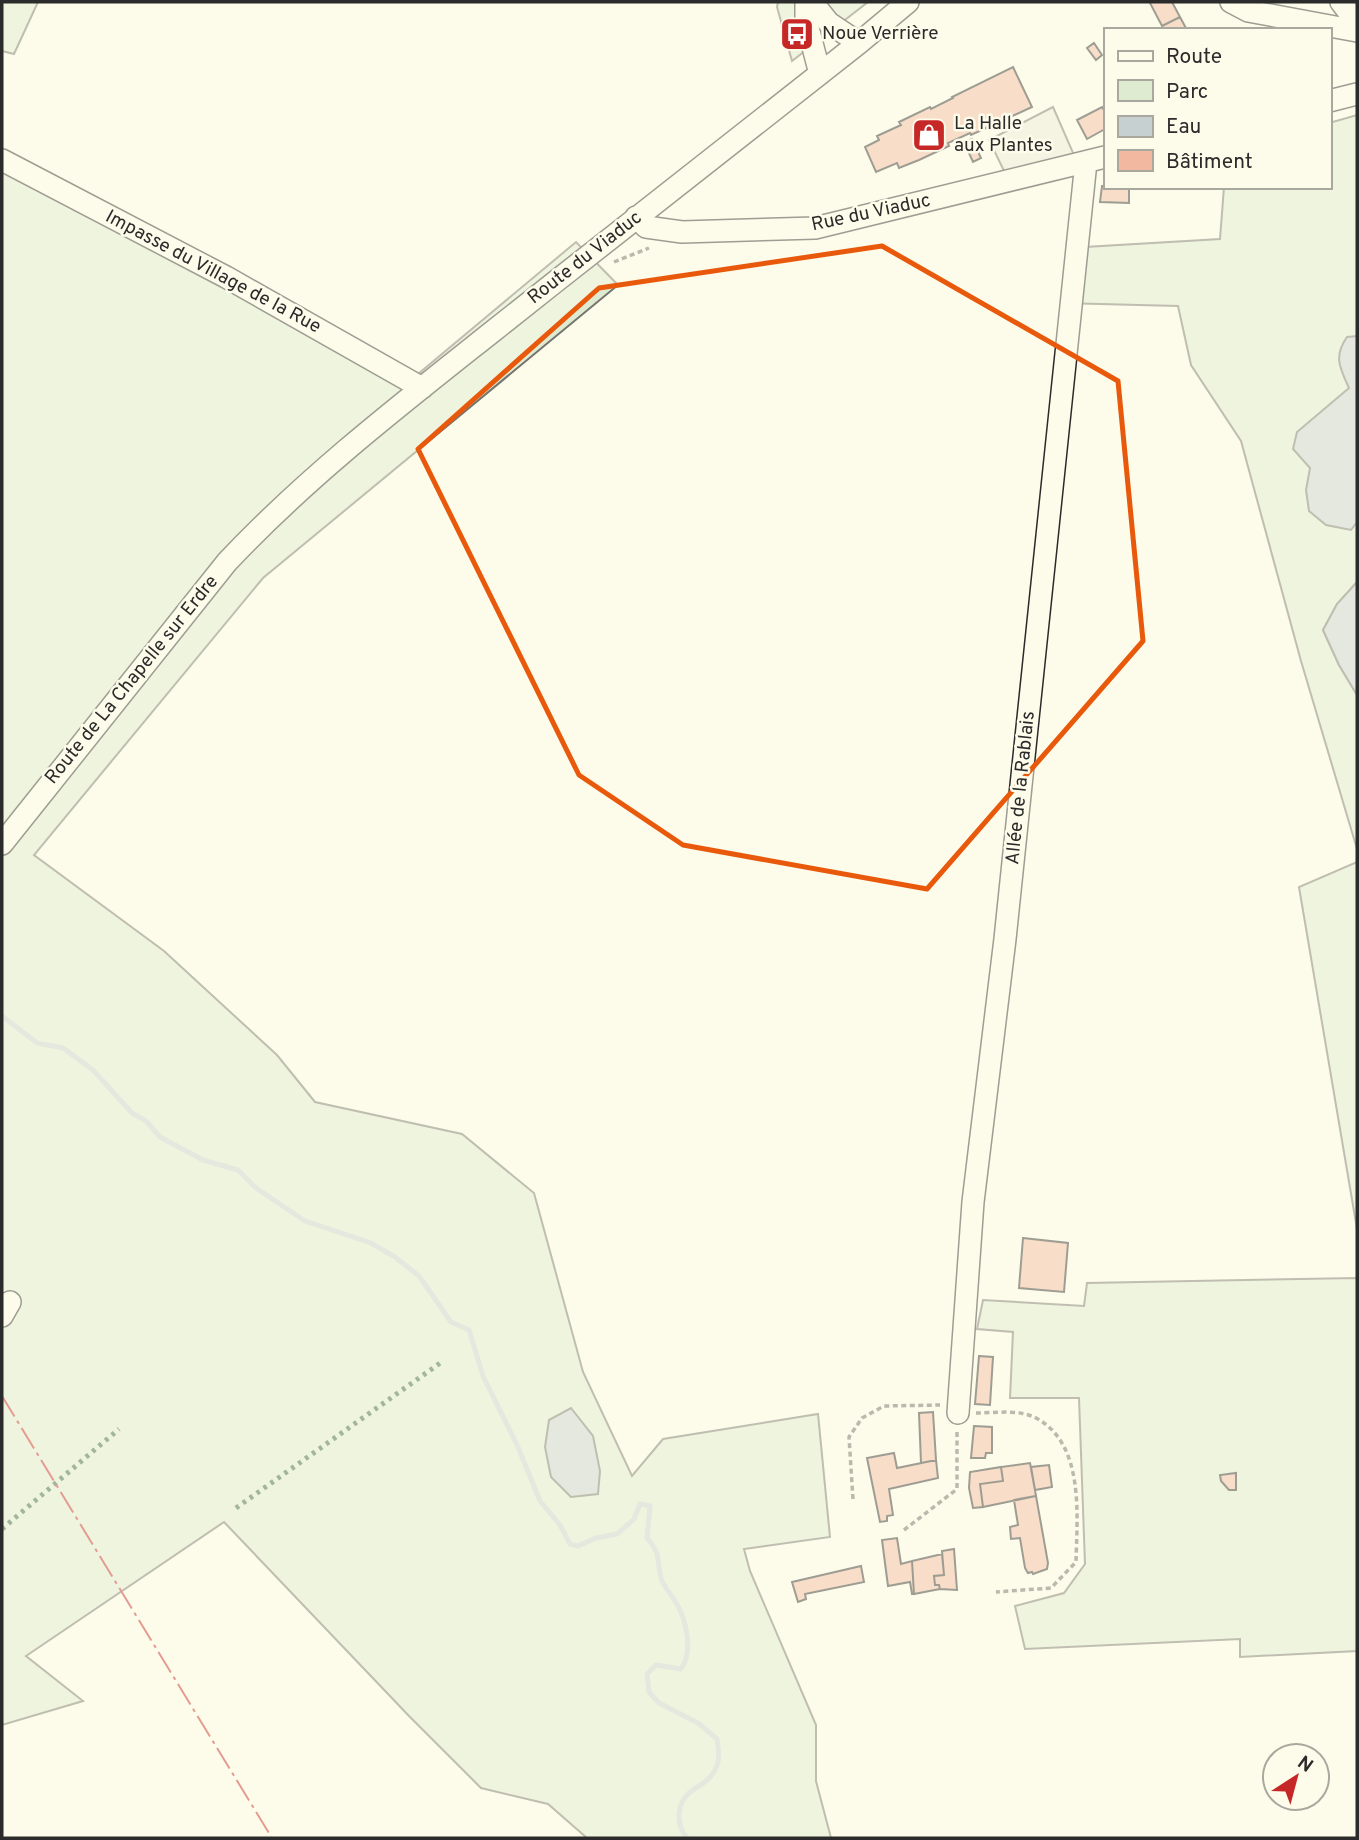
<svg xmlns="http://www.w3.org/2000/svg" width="1359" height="1840" viewBox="0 0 1359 1840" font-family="Overpass,sans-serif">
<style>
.green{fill:#deebd1;stroke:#74746e;stroke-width:2}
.parking{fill:#eceadb;stroke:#74746e;stroke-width:2}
.water{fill:#c7d0d0;stroke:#74746e;stroke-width:2}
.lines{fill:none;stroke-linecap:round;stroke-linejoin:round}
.stream{stroke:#c7d0d0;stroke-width:5}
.building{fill:#f2b8a0;stroke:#2b2b2b;stroke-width:2}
.minor-casing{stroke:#2b2b2b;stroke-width:24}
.path{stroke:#6a6964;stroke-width:3.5;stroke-dasharray:5 3.5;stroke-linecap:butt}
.minor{stroke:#fdfbea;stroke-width:21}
.hedge{stroke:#34623c;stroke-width:5;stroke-dasharray:3.5 5;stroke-linecap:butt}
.power{stroke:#c62828;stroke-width:2;stroke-dasharray:24 5 3.5 5;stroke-linecap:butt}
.marked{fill:none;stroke:#e8590c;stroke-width:5;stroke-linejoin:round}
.labels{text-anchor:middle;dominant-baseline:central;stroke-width:5;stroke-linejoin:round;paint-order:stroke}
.poi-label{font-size:19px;fill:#2b2b2b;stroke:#fdfbea;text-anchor:start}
.street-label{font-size:19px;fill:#2b2b2b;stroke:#fdfbea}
</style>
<rect width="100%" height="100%" fill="#fdfbea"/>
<path class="green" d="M2,2h36l-24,52 -12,-3z
M778,2h90l-76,59 -15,-54z
M1357,115v467l-20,22 -14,26 16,35 18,30v154l-56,-188 -60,-220 -50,-76 -13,-59 -117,-3 7,-55 152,-9 4,-52h105v-64z
M2,168l416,206 158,-132 42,43 -355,293 -229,277 130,96 113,104 38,47 147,32 72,59 49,179 49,104 31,-37 155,-25 12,123 -86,12 6,22 66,154v56l15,57h-244l-39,-34 -67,-16 -72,-72 -185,-194 -198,134 57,45 -81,24z
M1357,862v367l-58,-342z
M1357,1278v373l-117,6v-18l-215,10 -10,-43 49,-13 21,-29 -6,-166h-69l3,-66 -36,-3 6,-29 101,6 3,-23z"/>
<path class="parking" d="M1053,107l21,48 -68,20 -17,-35z"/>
<path class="water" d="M1357,336v186l-6,8 -25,-5 -17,-14 -3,-21 4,-22 -17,-19 4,-17 52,-44c-9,-20 -16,-31 -2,-51z
M1357,582v113l-18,-30 -16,-35 14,-26z
M571,1408l22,28 7,35 -2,23 -27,3 -20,-20 -6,-30 4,-27z"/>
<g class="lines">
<path class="stream" d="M2,1016l35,27 26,5 30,22 39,43 14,8 14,16 43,23 35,10 18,18 49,33 66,22 24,14 24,19 32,46 18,8 14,46 35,71 22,54 20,24 10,19 8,2 18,-8 21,-4 17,-15 6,-15 10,2 -3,32c15,18 9,20 14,40 2,8 10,16 14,23 11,17 19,50 6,68l-25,-4 -9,9 2,18 10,11 39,20 19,16c2,13 4,25 -6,37 -5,7 -15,11 -22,17 -13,12 -13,32 -2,45"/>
</g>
<path class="building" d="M1151,2h21l8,15 -18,9 -12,-23z
M1180,17l7,13h-23l-2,-4z
M1094,43l8,12 -6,5 -9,-12z
M1013,67l19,40 -61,28 -1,-2 -22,10 1,3 -30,14 -20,8 -2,-5 -21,9 -11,-25 14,-7 -2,-4 24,-11 -2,-3 31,-15 1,2 22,-11 -1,-1z
M1102,107l3,5v17l-18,10 -10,-19z
M972,139l9,19 -8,4 -9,-20z
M1102,186l27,1v16l-29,-1z
M1023,1238l45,5 -4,49 -45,-4z
M979,1356l14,1 -3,48 -15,-1z
M933,1412l3,48 -15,3 -2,-50z
M974,1426l18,1v26h-6l-1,5h-14z
M894,1453l3,15 39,-8 2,18 -49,11 4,26 -6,1v5l-7,1 -13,-64z
M1030,1463l6,33 -53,11 -3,-23 23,-3 -2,-14z
M1049,1465l3,22 -17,3 -4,-23z
M1001,1467l2,14 -23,3 3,23 -10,1 -4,-20 1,-16z
M1236,1473v17h-7l-8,-9 -1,-6z
M1036,1496l12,67 -1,6 -14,5 -1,-2 -4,1 -3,-5 -5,-30 -9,1 -1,-12 8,-2 -4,-25z
M897,1538l4,26 11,-3 2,33h-2l-2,-12 -22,4 -6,-46z
M954,1549l3,41 -17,-1 -1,-4h-4l-1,-9 10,-1 -2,-24z
M942,1554l2,21 -10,1 1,9h4l1,4 -26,5 -2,-33z
M861,1566l3,16 -59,12 1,5 -8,3 -6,-20z"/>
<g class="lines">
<g class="minor-casing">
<path id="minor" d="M806,2v18l14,54
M812,2l17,21 30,20
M1231,2l17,9 109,20
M1341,2l16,21
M1329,101l28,-7
M2,160l224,117 196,111
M636,217l10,10 36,5 133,-4 290,-71
M2,844l225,-282c80,-85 173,-157 265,-230 122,-97 245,-193 367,-289l49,-41
M2,1316l8,-14
M958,1413l15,-211 32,-263 81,-777"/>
</g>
<path class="path" d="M614,262l35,-14
M976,1413c19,0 43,-4 60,5 49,26 41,98 40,144l-25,26 -55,4
M853,1499l-4,-62 13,-19 22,-12 56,-1
M904,1530l53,-41v-59"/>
<use href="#minor" class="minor"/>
<path class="hedge" d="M236,1508l207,-147
M2,1529l117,-100"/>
<path class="power" d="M2,1396l270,442"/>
</g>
<path d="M0 0H1359V1840H0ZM882,246l236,135 25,260 -216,248 -244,-44 -104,-70 -161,-326 181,-161z" fill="#fdfbea" fill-opacity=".55" fill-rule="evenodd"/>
<path class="marked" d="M882,246l236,135 25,260 -216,248 -244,-44 -104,-70 -161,-326 181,-161z"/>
<defs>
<g id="bus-square" transform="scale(1.75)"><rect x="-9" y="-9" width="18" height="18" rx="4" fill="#c62828" stroke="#fdfbea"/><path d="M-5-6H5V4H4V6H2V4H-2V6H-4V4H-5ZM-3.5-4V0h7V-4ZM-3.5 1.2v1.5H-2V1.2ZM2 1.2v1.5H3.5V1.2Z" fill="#fff"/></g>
<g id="shop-square" transform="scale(1.75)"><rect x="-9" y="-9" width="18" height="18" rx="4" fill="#c62828" stroke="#fdfbea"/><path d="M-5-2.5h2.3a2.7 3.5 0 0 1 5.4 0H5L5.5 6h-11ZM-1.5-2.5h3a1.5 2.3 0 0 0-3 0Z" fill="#fff"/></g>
</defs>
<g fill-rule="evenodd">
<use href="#bus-square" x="797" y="34"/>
<use href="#shop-square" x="929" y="135"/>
</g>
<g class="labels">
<g class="poi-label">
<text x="822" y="34">Noue Verrière</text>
<text x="954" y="124">La Halle<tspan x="954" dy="22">aux Plantes</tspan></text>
</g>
<g class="street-label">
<text transform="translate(871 213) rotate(-12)">Rue du Viaduc</text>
<text transform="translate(585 258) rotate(-38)">Route du Viaduc</text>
<text transform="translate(213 272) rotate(28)">Impasse du Village de la Rue</text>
<text transform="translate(132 680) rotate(-51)">Route de La Chapelle sur Erdre</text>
<text transform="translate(1021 788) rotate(-84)">Allée de la Rablais</text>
</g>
</g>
<rect width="1359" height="1840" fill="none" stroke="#2b2b2b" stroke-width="7"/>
<rect x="1104" y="28" width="228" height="161" fill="#fdfbea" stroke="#a9a89e" stroke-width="2"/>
<rect x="1118" y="51" width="35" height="10" fill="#fdfbea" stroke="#a9a89e" stroke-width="2"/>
<text x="1166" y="63" font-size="21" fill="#2b2b2b">Route</text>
<rect x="1118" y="80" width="35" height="21" fill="#deebd1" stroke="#a9a89e" stroke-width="2"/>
<text x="1166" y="98" font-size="21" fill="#2b2b2b">Parc</text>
<rect x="1118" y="116" width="35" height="21" fill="#c7d0d0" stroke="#a9a89e" stroke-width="2"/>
<text x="1166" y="133" font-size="21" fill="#2b2b2b">Eau</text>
<rect x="1118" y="150" width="35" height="21" fill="#f2b8a0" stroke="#a9a89e" stroke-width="2"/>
<text x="1166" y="168" font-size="21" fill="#2b2b2b">Bâtiment</text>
<g transform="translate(1296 1777) rotate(36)"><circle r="33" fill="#fdfbea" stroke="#a9a89e" stroke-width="2"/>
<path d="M0-5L12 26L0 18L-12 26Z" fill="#c62828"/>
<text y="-10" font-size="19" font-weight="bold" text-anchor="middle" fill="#2b2b2b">N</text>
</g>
</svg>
